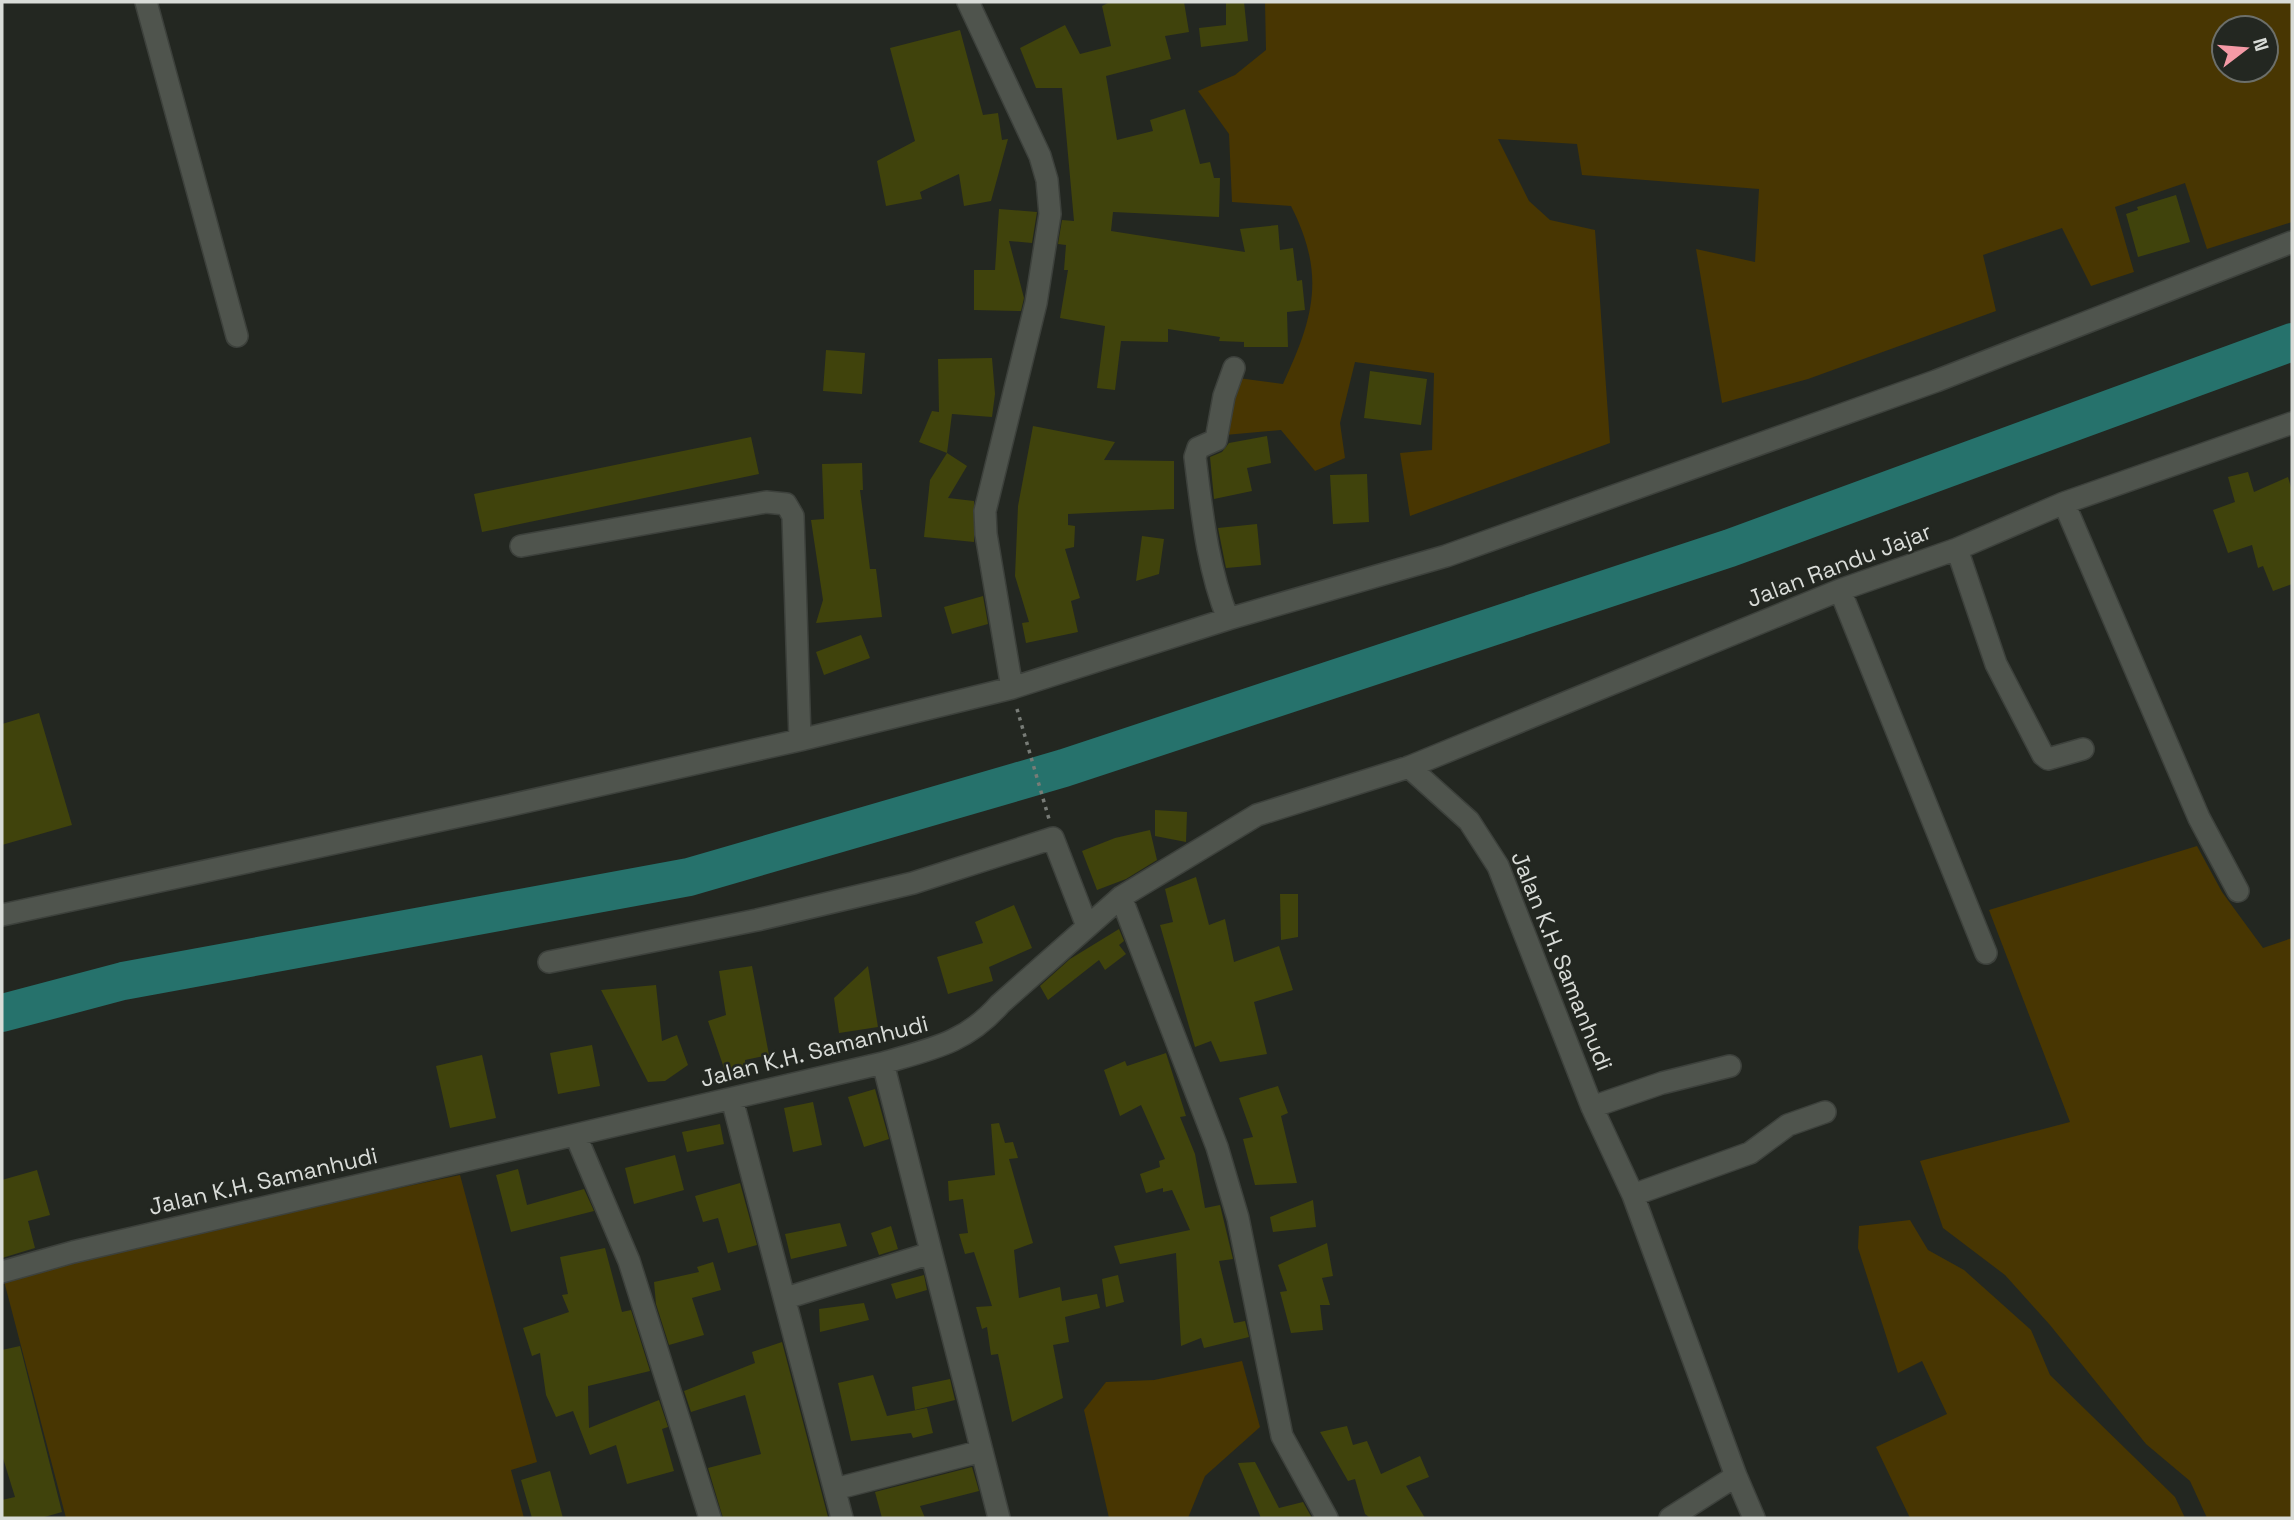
<svg xmlns="http://www.w3.org/2000/svg" width="2294" height="1520" viewBox="0 0 2294 1520" font-family="'Space Grotesk',sans-serif">
<style>
.green{fill:#483602;fill-rule:evenodd}
.lines{fill:none;stroke-linecap:round;stroke-linejoin:round}
.river{stroke:#26726c;stroke-width:38}
.building{fill:#40430c}
.minor-casing{stroke:#3d413c;stroke-width:24}
.path{stroke:#787c77;stroke-width:3.5;stroke-dasharray:3.5 5;stroke-linecap:butt}
.minor{stroke:#4f544d;stroke-width:21}
.labels{text-anchor:middle;dominant-baseline:central;stroke-width:5;stroke-linejoin:round;paint-order:stroke}
.street-label{font-size:23px;fill:#d9dcd8;stroke:#232721}
</style>
<rect width="100%" height="100%" fill="#232721"/>
<path class="green" d="M1265,2h1027v220l-85,27 -22,-66 -70,24 19,65 -43,14 -29,-58 -79,27 13,56 -188,68 -86,24 -26,-154 59,13 4,-73 -177,-14 -5,-31 -79,-5 31,62 21,19 45,10 15,213 -200,73 -10,-63 32,-3 2,-77 -79,-11 -15,61 5,35 -30,13 -34,-41 -56,5 13,-57 45,6c31,-67 43,-109 8,-178l-59,-4 -3,-68 -31,-43 37,-16 31,-25zM2224,28h42v42h-42z
M2197,846l25,46 41,56 29,-10v580h-85l-17,-37 -44,-37 -96,-119 -45,-50 -62,-47 -23,-67 150,-39 -81,-212z
M460,1175l77,287 -26,8 13,48h-458l-62,-237 222,-56z
M1910,1220l18,30 36,20 67,60 19,45 125,122 10,21h-275l-34,-71 71,-33 -25,-53 -24,12 -40,-125 1,-22z
M1242,1361l18,66 -55,49 -17,42h-79l-25,-108 22,-28 48,-2z"/>
<g class="lines">
<path class="river" d="M2,1013l121,-32 566,-104 375,-109 666,-220 562,-206"/>
</g>
<path class="building" d="M1110,2h74l5,30 -24,4 6,23 -65,17 11,64 36,-9 -3,-11 35,-11 15,55 10,-2 4,16h6l-1,39 -106,-5 -2,19 134,21 -5,-23 38,-4 2,25 13,-2 4,33 5,-1 3,30 -18,2 1,35h-44v-5l-25,-1 1,-4 -52,-8v13l-47,-1 -6,49 -18,-2 8,-62 -45,-8 8,-48h-4l2,-25 -8,-1 4,-24 12,1 -12,-133h-26l-16,-40 45,-23 15,29 31,-8 -9,-40z
M1226,2h18l4,39 -47,6 -2,-19 27,-3z
M960,30l23,85 15,-2 4,27 6,-1 -17,62 -27,5 -5,-32 -39,18 2,7 -36,7 -9,-45 38,-20 -25,-93z
M2176,195l14,47 -52,15 -12,-43 12,-4 -1,-3z
M999,209l38,3 -5,31 -23,-2 15,57 -3,13 -47,-1v-40h21z
M826,350l39,3 -3,41 -39,-3z
M992,358l3,36 -3,23 -40,-3 -5,39 -28,-11 13,-31 7,1 -1,-53z
M1370,371l57,8 -6,46 -57,-7z
M1033,426l82,16 -11,18 70,1v48l-106,5v11l7,1 -1,21 -9,2 15,49 -9,3 7,31 -52,11 -4,-20 7,-1 -14,-46 3,-70z
M1267,436l4,27 -24,5 5,23 -38,8 -4,-42 12,-5 7,-9z
M751,437l8,37 -277,58 -8,-38z
M947,453l20,13 -19,32 26,3v41l-50,-5 6,-57z
M862,463l1,27h-3l10,79h6l6,48 -66,6 7,-23 -12,-80 13,-1 -2,-55z
M2248,472l6,20 34,-15 4,14v93l-19,7 -10,-25 -5,2 -6,-23 -24,8 -15,-43 22,-8 -7,-25z
M1367,474l2,48 -36,2 -3,-49z
M1257,524l4,41 -35,3 -8,-40z
M1142,536l22,3 -5,35 -23,7z
M983,596l5,28 -36,10 -8,-27z
M861,635l9,23 -46,17 -8,-23z
M39,713l33,112 -70,20v-121z
M1155,810l32,2 -1,30 -31,-6z
M1150,830l7,30 -31,19 -29,11 -15,-39 33,-13z
M1196,877l13,48 16,-6 9,43 45,-16 14,44 -39,12 13,52 -47,8 -9,-21 -16,6 -35,-122 13,-3 -8,-33z
M1280,894h18v43l-17,3z
M1014,905l18,43 -43,19 4,14 -45,13 -11,-37 46,-14 -8,-21z
M1119,929l5,12 -5,4 7,9 -21,16 -6,-10 -51,40 -8,-14 30,-27z
M752,966l17,89 -24,5 1,14 -18,6 -20,-59 18,-6 -7,-44z
M868,966l10,61 -39,6 -5,-35z
M656,985l6,56 15,-6 11,30 -23,16 -17,1 -47,-92z
M592,1045l8,41 -42,8 -8,-41z
M1166,1053l20,63 -6,1 15,37 10,54 15,-3 13,54 -14,2 15,62 11,-2 4,16 -45,11 -3,-10 -20,8 -5,-93 -56,11 -6,-18 76,-16 -18,-40 -9,2v-4l-17,5 -6,-19 20,-7 -1,-6 6,-2 -24,-54 -21,11 -16,-46 21,-9 2,5z
M482,1055l14,63 -46,10 -14,-62z
M1278,1086l10,27 -7,3 16,67 -42,2 -12,-46 10,-2 -14,-39z
M875,1089l14,50 -25,8 -16,-50z
M813,1102l9,43 -29,7 -9,-44z
M999,1123l6,20 8,-1 5,16 -9,1 24,84 -19,7 5,48 41,-11 2,14 35,-7 3,14 -35,9 4,25 -16,3 10,53 -51,24 -14,-68 -7,1 -4,-28 -5,2 -6,-22 16,-1 -18,-54 -9,2 -6,-20 9,-1 -5,-34 -14,2 -1,-20 47,-6 -4,-51z
M720,1124l4,20 -37,8 -5,-20z
M675,1155l9,35 -50,14 -9,-36z
M518,1169l9,36 57,-16 10,22 -83,21 -15,-57z
M37,1170l13,45 -22,6 7,27 -33,10v-78z
M740,1183l17,62 -29,8 -10,-35 -15,4 -8,-26z
M1313,1200l3,27 -43,5 -3,-15z
M840,1223l7,23 -56,13 -6,-25z
M891,1226l7,23 -19,6 -8,-22z
M1327,1243l6,33 -11,2 8,27h-10l3,25 -32,3 -11,-41 7,-1 -9,-26z
M605,1248l17,64 9,-2 19,61 -62,15 1,42 70,-28 9,27 -6,2 12,42 -47,13 -11,-39 -26,10 -17,-44 -17,6 -10,-22 -6,-42 -8,3 -9,-28 46,-16 -7,-17 6,-1 -8,-37z
M713,1262l8,28 -29,8 12,37 -35,10 -13,-41 -2,-22 45,-10 -2,-5z
M924,1275l3,15 -31,9 -5,-15z
M1118,1275l6,27 -18,5 -4,-28z
M864,1303l5,17 -49,12 -1,-23z
M782,1342l46,175 -105,1 -15,-50 53,-14 -16,-59 -54,17 -7,-21 71,-28 -3,-11z
M20,1346l42,166 -21,6h-39v-18l13,-3 -13,-42v-105z
M873,1375l14,41 40,-8 6,25 -20,5 -2,-5 -60,8 -13,-58z
M950,1379l5,21 -40,10 -3,-23z
M1347,1426l6,19 14,-4 14,33 39,-18 9,21 -23,9 19,32h-55l-5,-4 -10,-35 -7,2 -28,-49z
M1255,1462l24,46 24,-6 9,16h-51l-23,-55z
M972,1467l7,24 -59,15 5,12h-43l-7,-26z
M550,1471l13,47h-31l-11,-38z"/>
<g class="lines">
<g class="minor-casing">
<path id="minor" d="M146,2l91,334
M968,2l72,154 7,24 3,34 -14,89 -51,208 1,23 26,154
M2064,503l135,315 39,73
M521,546l245,-44 20,2 7,12 7,224
M1957,549l39,115 47,91 5,4 35,-10
M1840,590l146,363
M1228,619c-21,-53 -26,-107 -33,-162l3,-9 18,-8 8,-44 10,-28
M1409,767l60,54 29,45 94,241 41,88 103,281 18,42
M1121,897l96,250 21,71 44,218 45,82
M2,915l500,-108 298,-67 212,-52 216,-69 218,-63 490,-175 356,-139
M549,962l208,-42 156,-37 140,-45 34,88
M883,1063l116,455
M732,1099l110,419
M1592,1107l70,-24 68,-17
M576,1136l53,125 81,257
M1633,1195l117,-42 38,-28 37,-13
M2,1272l71,-20 810,-189c48,-14 83,-20 117,-59l121,-107 136,-82 152,-48 431,-177 117,-41 107,-46 228,-80
M786,1298l145,-45
M835,1489l147,-38
M1670,1518l66,-42"/>
</g>
<path class="path" d="M1017,709l32,110"/>
<use href="#minor" class="minor"/>
</g>
<g class="labels">
<g class="street-label">
<text transform="translate(1839 565) rotate(-21)">Jalan Randu Jajar</text>
<text transform="translate(1562 961) rotate(68)">Jalan K.H. Samanhudi</text>
<text transform="translate(814 1051) rotate(-14)">Jalan K.H. Samanhudi</text>
<text transform="translate(263 1181) rotate(-13)">Jalan K.H. Samanhudi</text>
</g>
</g>
<rect width="2294" height="1520" fill="none" stroke="#d9dcd8" stroke-width="7"/>
<g transform="translate(2245 49) rotate(74)"><circle r="33" fill="#232721" stroke="#6c6f6a" stroke-width="2"/>
<path d="M0-5L12 26L0 18L-12 26Z" fill="#f49aa6"/>
<text y="-10" font-size="19" font-weight="bold" text-anchor="middle" fill="#d9dcd8">N</text>
</g>
</svg>
